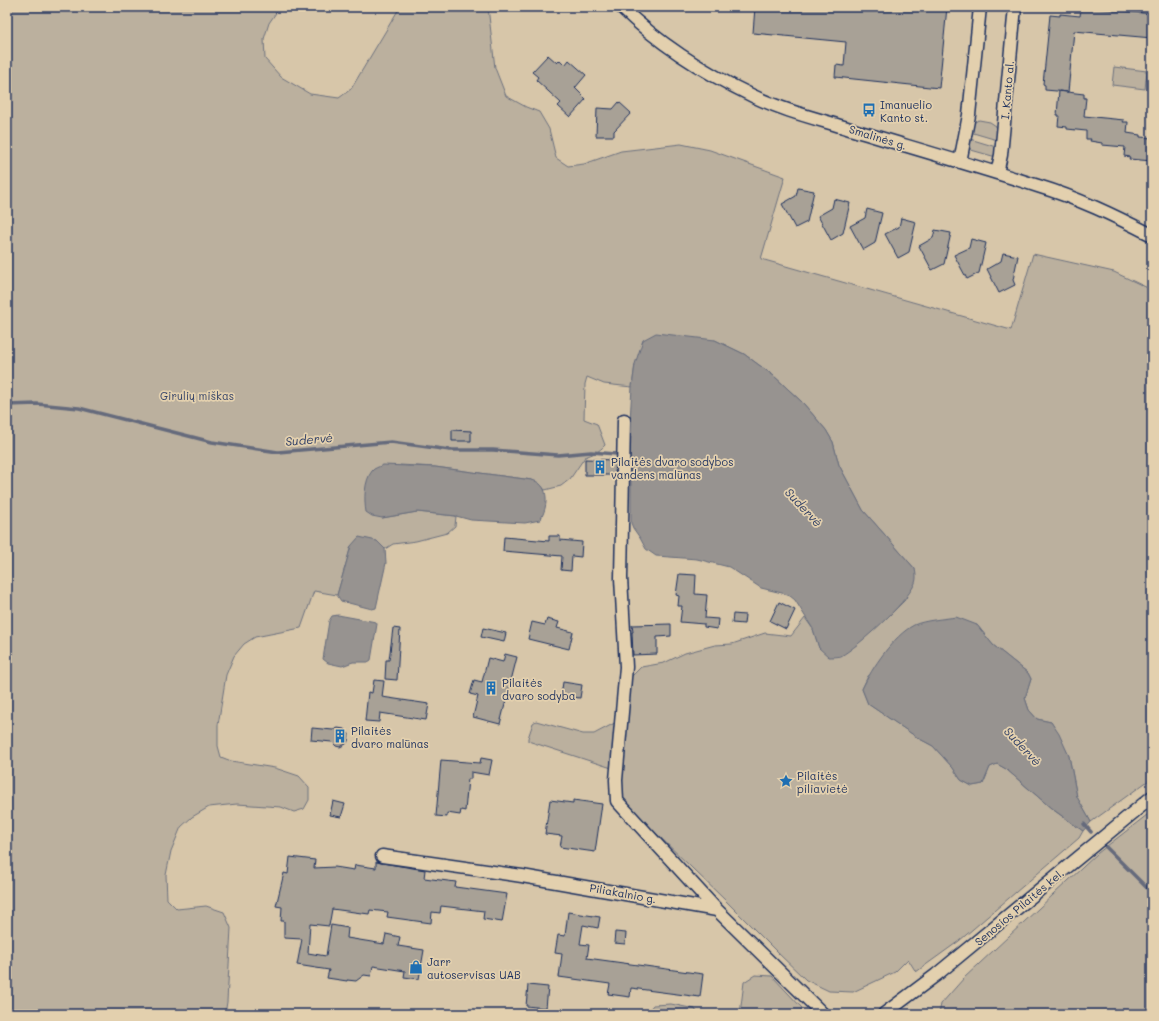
<svg xmlns="http://www.w3.org/2000/svg" width="1159" height="1021" viewBox="0 0 1159 1021" font-family="Mali,sans-serif">
<style>
.green{fill:#bbb09e;stroke:#6b707e}
.water{fill:#979390;stroke:#656b7c}
.lines{fill:none;stroke-linecap:round;stroke-linejoin:round}
.stream{stroke:#656b7c;stroke-width:3.5}
.building{fill:#a8a196;stroke:#1b2f5e}
.minor-casing{stroke:#1b2f5e;stroke-width:15}
.minor{stroke:#e3d0ae;stroke-width:12}
.labels{text-anchor:middle;dominant-baseline:central;stroke-width:3.5;stroke-linejoin:round;paint-order:stroke}
.street-label{font-size:11px;fill:#1b2f5e;stroke:#e3d0ae}
.poi-label{font-size:11px;fill:#1b2f5e;stroke:#e3d0ae;text-anchor:start}
.park-label{font-size:11px;fill:#334268;stroke:#e3d0ae}
.water-label{font-size:12px;font-style:italic;fill:#2e3e66;stroke:#e3d0ae}
</style>
<rect width="100%" height="100%" fill="#d7c6a9"/>
<filter id="ink" filterUnits="userSpaceOnUse"><feTurbulence type="fractalNoise" baseFrequency=".025" numOctaves="2"/><feDisplacementMap in="SourceGraphic" scale="8" xChannelSelector="R" yChannelSelector="G"/><feConvolveMatrix kernelMatrix="1 2 1 2 8 2 1 2 1" color-interpolation-filters="sRGB"/></filter>
<g filter="url(#ink)">
<path class="green" d="M7,7h273l-11,16 -5,16 1,20 16,18 29,17 29,4 12,-9 49,-82h88l7,61 11,28 20,11 13,5 10,17 7,29 12,8 16,-2 37,-13 60,-7 29,6 75,27 -24,82 250,71 22,-76 81,18 38,18v488l-61,44 -14,-25 -8,-41 -18,-34 -14,-3 -8,-9 -4,-12 6,-19 -3,-6 -35,-28 -16,-20 -109,51 -6,13 6,15 50,34 15,8 20,22 8,12 11,6 11,-2 7,-17 7,-3 9,5 46,40 31,22 -4,7 -120,103 -43,31 -8,-13 -13,13 -42,20 -24,-1 -23,-11 -29,-28 -51,-51 -100,-97 -4,-9 -1,-24 -93,-30v-3l5,-15 3,-2 47,13h11l32,-17 3,-33 3,-8 9,-9 23,-4 21,-10 30,-8 17,-1 33,-11 26,3 14,-18 8,11 6,19 37,-3 34,-30 16,-16 9,-30 -52,-59 -24,-45 -6,-23 -7,-12 -23,-27 -29,-27 -30,-22 -29,-14 -80,24 -3,23 -28,-3 -17,-7 -2,7 -1,35 13,5 8,21c-6,7 -12,9 -20,12l-15,22 -9,7 -16,4 -5,-6 -8,-4 -97,-13 -35,-2 -18,53 35,-6 39,4 -1,10 -8,7 -31,8 -23,3 -8,5 -8,-8 -26,5 -14,49 -23,-4 -13,37 -46,9 -11,7 -10,12 -8,19 -8,50v21l3,11 10,4 44,7 24,8 10,11v13l-5,9 -10,3 -13,-5 -44,-3 -28,3 -17,10 -11,10 -10,24 -5,24 1,24 10,10 29,-3 18,6 7,16 -4,74 -2,12h-218z
M1114,67l33,4 -2,18 -33,-4z
M979,120l11,2 6,4 1,14 -27,-8c1,-6 3,-10 9,-12z
M970,139l26,8v10l-25,-7z
M1152,811v203h-213l2,-10 23,-26 134,-125z
M755,975l17,1 30,32 -4,6h-58l4,-32z
M671,1004l24,5 3,5h-50l1,-4 4,-5z"/>
<path class="water" d="M656,333l59,7 29,14 30,22 29,27 23,27 7,12 6,23 24,45 52,59c1,5 2,11 -1,16 -8,18 -55,61 -73,71 -4,1 -9,1 -12,1l-10,-9 -6,-19 -18,-29 -5,-4 -8,-3 -21,-5 -32,-21 -32,-8 -41,-3 -10,-7 -6,-11 -7,-10 -2,-5v-55l-2,-2 -1,-11 4,-68 3,-23 8,-24z
M383,465l52,2 97,13c3,1 6,2 8,4 10,9 6,27 0,36l-15,3 -54,-3 -15,-4 -39,-4 -35,6 -10,-2 -6,-4c-2,-12 -2,-31 6,-41 2,-3 7,-4 11,-6z
M359,537l18,4 8,8 1,14 -10,45 -4,1 -31,-8 -4,-6 14,-49z
M338,615l38,7 1,2 -6,36 -3,2h-15l-11,4 -14,-3 -5,-4 6,-38 3,-5z
M956,617l21,8 16,20 35,28 3,6 -6,19 4,12 8,9 14,3 8,12 10,22 8,41 14,25 -8,9 -32,-23 -45,-39 -9,-5 -7,3 -7,17 -11,2 -11,-6 -8,-12 -20,-22 -15,-8 -50,-34 -6,-15c10,-21 31,-53 52,-64 11,-5 30,-6 42,-8z"/>
<g class="lines">
<path class="stream" d="M7,405l30,-1 42,4 133,34 66,10 113,-10 59,8h43l65,5 33,-3 25,2
M1084,824l7,8
M1105,846l47,47"/>
</g>
<path class="building" d="M755,7h192l-8,81 -104,-11 1,-12 8,1 2,-24 -93,-9z
M1085,7l67,7v24l-78,-7 -6,61 -23,-2v-5l-2,-1 7,-69 10,1v-2l20,2 1,-8h4z
M548,55l9,8 3,-3 5,5 4,-5 17,15 -11,13 11,11 -16,18 -12,-11 3,-3 -25,-23 2,-3 -6,-5z
M1059,91l25,3v4h2l-2,18 40,4 -1,2h5l-1,11 13,2v2l12,1v23l-23,-2 1,-2 -6,-1 1,-9 -23,-2v-2l-12,-2 1,-2h-5v-8l-19,-2v-2l-9,-1 1,-11h-2z
M619,102l12,11 -17,18v5h-18l1,-28 16,1z
M798,188l16,3 -7,31 -12,6 -13,-24 14,-8z
M834,199l16,4 -7,30 -12,7 -13,-24 14,-8z
M867,209l15,4 -7,30 -12,7 -13,-24 15,-8z
M901,218l15,4 -7,30 -11,6 -13,-24 14,-7z
M935,230l16,3 -7,31 -12,6 -13,-24 14,-8z
M971,239l15,4 -7,30 -12,6 -13,-24 15,-7z
M1003,253l15,3 -5,24 2,5 -16,8 -12,-24 14,-8z
M452,430l19,1v10h-19z
M585,459l31,1 -1,15h-30z
M549,536h11v4l22,2 -1,15 -9,-1 -1,15 -10,-1 1,-14 -59,-5 1,-14 45,4z
M679,574l17,1 -1,19 12,1 -2,23 13,1 -1,10 -13,-2v-3l-24,-2 2,-16h-4l1,-10 -3,-1z
M779,602l16,8 -9,19 -16,-8z
M733,614l12,1 -1,9 -12,-1z
M547,619l12,3 -2,6 16,4 -4,17 -41,-10 4,-17 13,3z
M671,624v12l-14,1v17l-24,1 -1,-23h1l-1,-7z
M393,628l7,1 -3,51 -12,-1 1,-19h3z
M483,628l23,5 -2,9 -23,-5z
M505,654l12,3 -17,67 -27,-7 5,-21 -8,-2 4,-14 8,2 6,-24 15,4z
M374,680l10,1 -2,16 47,7 -3,16 -46,-7 -1,9 -14,-1 3,-29 4,1z
M563,682l19,3 -2,13 -19,-2z
M312,728l21,2 5,-2 6,1 5,5 -1,7 -2,3 -6,3 -4,-1 -4,-4 -21,-2z
M481,758l11,2 -3,15 -18,-3v7h-3l-3,32 -4,-1 -1,5 -13,-2v4l-11,-1 5,-56 39,3z
M550,800l23,3v-3l29,4 -7,48 -35,-5 2,-11 -17,-2z
M333,801l12,3 -4,13 -11,-2z
M290,857l25,3 -1,8 21,-1 19,3 1,-5 21,3v-6l49,8 -1,8 32,4 -1,5 52,7 -5,28 -19,-3 1,-8 -43,-5 -1,7 -8,-1 -1,11 -44,-6 1,-5 -18,-2 -1,4 -37,-5 -3,17 -19,-2 -2,29 18,3 5,-31 17,3 -1,10 37,6 2,-10 14,3 -2,9 26,4 -5,29 -15,-2 1,-6 -32,-5 -2,10 -7,-1 -8,6 -9,-1v1l-20,-3 2,-8 -32,-5 5,-26 -18,-1v-17h-3l1,-14 -6,-1 8,-33 4,1z
M568,912l32,5 -2,11 -15,-3 -3,19 9,1 -2,13 116,16 -3,23 -69,-9 -1,9 -22,-3 2,-10 -51,-7 3,-23 -7,-1 3,-18 7,1z
M615,932l11,1 -1,11 -11,-1z
M528,985l20,2 -2,21 -20,-2z"/>
<g class="lines">
<g class="minor-casing">
<path id="minor" d="M621,7c38,37 84,66 132,89 31,15 65,23 97,33 63,19 126,37 188,57 40,12 77,30 114,49
M960,162l9,-47 11,-108
M997,173l4,-18 14,-148
M624,420l-3,158 5,89 -10,113 1,21 100,109
M382,856l140,20 195,34 106,104
M884,1014l52,-39 216,-178"/>
</g>
<use href="#minor" class="minor"/>
</g>
</g>
<defs>
<g id="bus-bare" transform="scale(1.08)"><path d="M-5-6H5V4H4V6H2V4H-2V6H-4V4H-5ZM-3.5-4V0h7V-4ZM-3.5 1.2v1.5H-2V1.2ZM2 1.2v1.5H3.5V1.2Z" fill="#1f6fb2" stroke="#e3d0ae" stroke-width="2.5" paint-order="stroke"/></g>
<g id="building-bare" transform="scale(1.08)"><path d="M-4-6H4V6H1V3H-1V6H-4ZM-2.5-4.3h1.7v1.8h-1.7ZM.8-4.3h1.7v1.8H.8ZM-2.5-1h1.7V.8h-1.7ZM.8-1h1.7V.8H.8Z" fill="#1f6fb2" stroke="#e3d0ae" stroke-width="2.5" paint-order="stroke"/></g>
<g id="sight-bare" transform="scale(1.08)"><path d="M0-6L1.8-2.2L6-1.7L2.9 1.2L3.7 5.4L0 3.3L-3.7 5.4L-2.9 1.2L-6-1.7L-1.8-2.2Z" fill="#1f6fb2" stroke="#e3d0ae" stroke-width="2.5" paint-order="stroke"/></g>
<g id="shop-bare" transform="scale(1.08)"><path d="M-5-2.5h2.3a2.7 3.5 0 0 1 5.4 0H5L5.5 6h-11ZM-1.5-2.5h3a1.5 2.3 0 0 0-3 0Z" fill="#1f6fb2" stroke="#e3d0ae" stroke-width="2.5" paint-order="stroke"/></g>
</defs>
<g fill-rule="evenodd">
<use href="#bus-bare" x="869" y="110"/>
<use href="#building-bare" x="600" y="467"/>
<use href="#building-bare" x="491" y="688"/>
<use href="#building-bare" x="340" y="736"/>
<use href="#sight-bare" x="786" y="781"/>
<use href="#shop-bare" x="416" y="967"/>
</g>
<g class="labels">
<g class="street-label">
<text transform="translate(1007 90) rotate(-85)">I. Kanto al.</text>
<text transform="translate(878 137) rotate(17)">Smalinės g.</text>
<text transform="translate(623 893) rotate(10)">Piliakalnio g.</text>
<text transform="translate(1019 907) rotate(-40)">Senosios Pilaitės kel.</text>
</g>
<g class="poi-label">
<text x="880" y="104">Imanuelio<tspan x="880" dy="13">Kanto st.</tspan></text>
<text x="611" y="461">Pilaitės dvaro sodybos<tspan x="611" dy="13">vandens malūnas</tspan></text>
<text x="502" y="682">Pilaitės<tspan x="502" dy="13">dvaro sodyba</tspan></text>
<text x="351" y="730">Pilaitės<tspan x="351" dy="13">dvaro malūnas</tspan></text>
<text x="797" y="775">Pilaitės<tspan x="797" dy="13">piliavietė</tspan></text>
<text x="427" y="961">Jarr<tspan x="427" dy="13">autoservisas UAB</tspan></text>
</g>
<g class="park-label">
<text x="197" y="395">Girulių miškas</text>
</g>
<g class="water-label">
<text transform="translate(309 439) rotate(-5)">Sudervė</text>
<text transform="translate(804 507) rotate(47)">Sudervė</text>
<text transform="translate(1023 746) rotate(47)">Sudervė</text>
</g>
</g>
<rect width="1159" height="1021" fill="none" stroke="#e3d0ae" stroke-width="24"/>
<rect x="12" y="12" width="1135" height="997" fill="none" stroke="#1b2f5e" stroke-width="1.5" filter="url(#ink)"/>
</svg>
